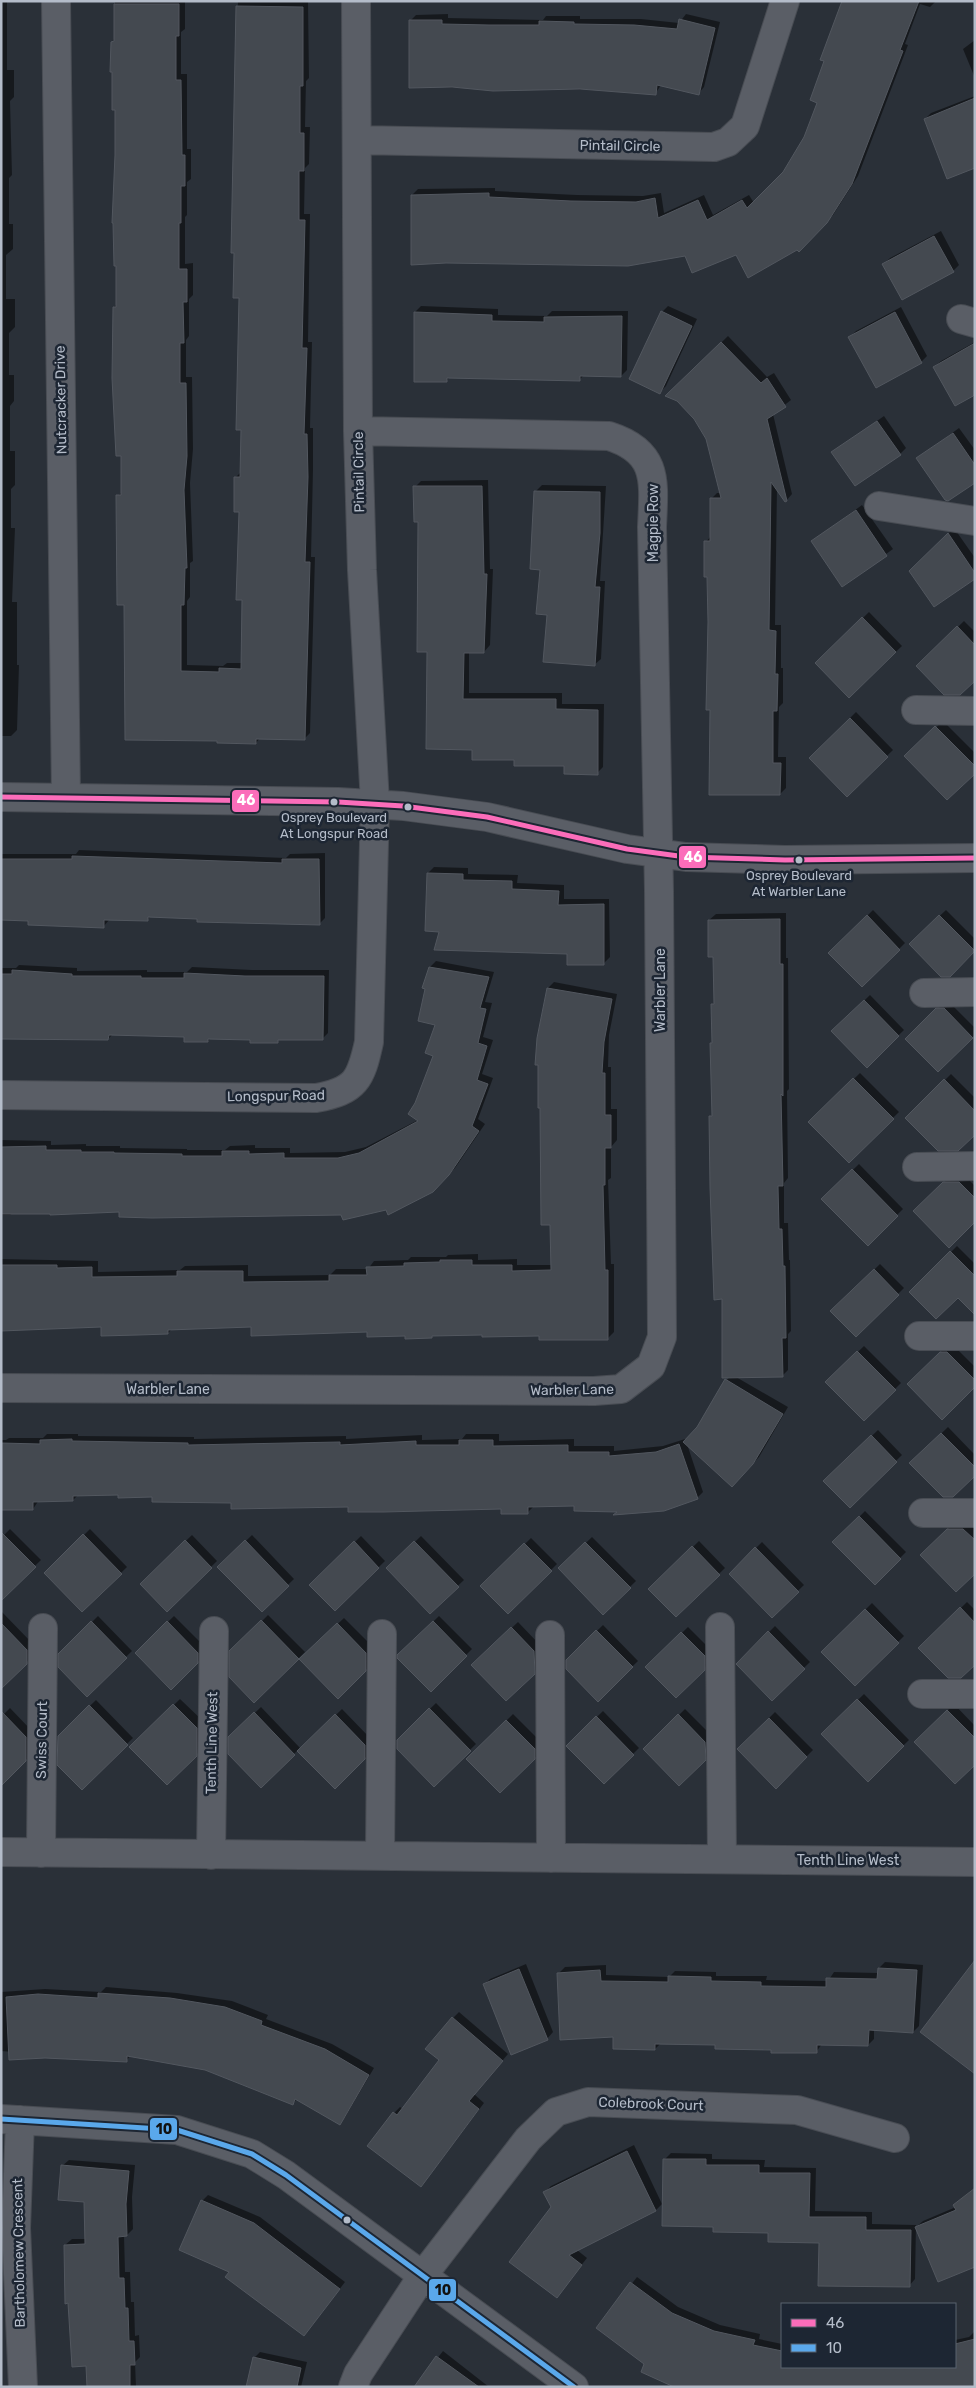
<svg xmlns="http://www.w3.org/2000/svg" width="976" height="2388" viewBox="0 0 976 2388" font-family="Rubik,sans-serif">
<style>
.shadow{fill:#0007}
.building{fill:#444950;stroke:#52575f}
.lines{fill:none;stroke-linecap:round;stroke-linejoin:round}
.minor-casing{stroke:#484c53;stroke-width:30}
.minor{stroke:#5a5e66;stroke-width:28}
.bus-1-casing{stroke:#1d2633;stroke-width:9}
.bus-2-casing{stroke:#1d2633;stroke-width:9}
.bus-1{stroke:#fb6dba;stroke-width:5}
.bus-2{stroke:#5aa8eb;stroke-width:5}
.bus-dot{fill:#b4bcc9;stroke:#1d2633;stroke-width:2}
.labels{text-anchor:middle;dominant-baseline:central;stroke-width:5;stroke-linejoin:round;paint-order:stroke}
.bus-label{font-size:13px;fill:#b4bcc9;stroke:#1d2633}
.street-label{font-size:14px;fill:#b4bcc9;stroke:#1d2633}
.line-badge{stroke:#1d2633;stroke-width:2}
.badge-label{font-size:14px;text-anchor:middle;font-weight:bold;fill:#fff}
.pale-badge-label{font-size:14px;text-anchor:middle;font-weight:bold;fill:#111}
</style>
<rect width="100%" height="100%" fill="#2a3038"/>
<path class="shadow" d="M1,1h6v69h7v27l-4,4 2,74 -3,3v46h4v25l-7,6v44h9v28l-6,6v42h5v26l-4,5v45h5v34l-4,4v39h4l-3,74h5v63h2l-2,65 -6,6h-10z
M115,1h70v28l-4,3v42h6v75h4v30l-4,3v33l-2,2v47l8,-1v32l-4,4v37l-3,4v37h6l1,72 -3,34 3,78 -3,2v34l-3,4v64l36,1 4,-3h15l2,-65 -4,-87 -4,-34 6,-6 -2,-174 -5,-45h-3l6,-251h70l1,77 -3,3 -1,46h5l-1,37 -4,4 -1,46h6l-2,128h4l-2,86h3v42l-2,87h4l-5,176 -6,6 -44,-1 -4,5 -38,-1 -93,-138 -7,-108 4,-4v-37l-8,-148 3,-3v-149l-5,-113 3,-4z
M843,1h93l-6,6 -10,-3 -15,40 3,1 -50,131 -25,39 -34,35 -114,4 -273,-59 6,-6 77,-1v3l82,4 66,1 18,-3 3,20 40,-18 9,20 36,-20 5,8 30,-30 22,-35 13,-36 7,-41z
M448,14v4l95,2 3,-4h34v3h61l38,4 7,-9 34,8 -16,65 -6,7 -37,-9 -6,9 -52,-5 -73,1 -120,-4v-65l6,-6z
M975,40v38l-12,-29z
M975,96v71l-50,-48 6,-6z
M941,231l18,34 -6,6 -69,-7 6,-6z
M421,306l77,3v6l49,1 5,-5h76l-1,59 -6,6 -37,-1 -5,5 -129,-3 -3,3 -32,-68z
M668,306l29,13 -31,67 -6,6 2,-80z
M901,307l26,49 -6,6 -71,-25 6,-6z
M728,336l39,41 7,-4 17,27 -18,14 19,80 -6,7 -9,-13 -2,137h6v43h2v35l-4,4 -1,50h8v31l-6,6 -69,-85 -5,-167 5,-6v-37l6,-6h3l-13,-55 -12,-20 -18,-18 -10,-4z
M975,342v56l-41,-31 7,-6z
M884,416l22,32 -6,6 -67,-2z
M959,428l16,22v31l-57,-23z
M488,480l2,89h3l-3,76 -6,7 -15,-1v42h93v11h42l-1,63 -6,6 -31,-8 -51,-7 -42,-9 -45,-98 -9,-130 -4,-34 6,-6z
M542,485l64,1 -6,95h5l-4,78 -7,6 -46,-51 -6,-45 -6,-78z
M862,505l31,44 -50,36 -30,-44z
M954,528l21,30v20l-64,-7z
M869,612l33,34 -53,51 -32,-34z
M964,621l11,11v47l-57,-13z
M856,712l37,38 -46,45 -37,-37z
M943,721l32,32v19l-63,-22z
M79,850l207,8 4,-4 35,-1v65l-6,6 -168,-8 -4,4 -37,-1 -7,8 -102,-8v-65h75z
M434,867l34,1v6l50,1 -1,8 47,2v14h45l1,58 -6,6 -36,-10 -127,-23 -13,-57z
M873,910l32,33 -43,43 -32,-33z
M946,910l29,29v12l-26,25 -39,-32z
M786,913v45h2l1,131 -2,2 1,87 -4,5v40h4l1,37h1l1,71 -3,3v36l-6,6 -46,1 52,30 -29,50 -21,23 -51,-36 16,48 -6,6 -77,12 -45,-5 -42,2 -6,6 -25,-5 -269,-6 -114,-8 -41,1 -5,5h-34l-6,9 -32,-1v-68h5l3,-2h34l4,-4h31v2l116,1v2l152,-3v3l76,-4v5l40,-1 4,-5h33v7l75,-2v7h40v5l49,-5 22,-7 1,2 12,-14 31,-50 -18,-261 2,-2 -2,-70 2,-3v-37l2,-2v-47l-6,-35 7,-6z
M436,961l58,11 -9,30 7,1 -9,34 10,3 -11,34 11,4 -15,41 7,5 -30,44 -23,23 -46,17 -44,6 -222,-3 -107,2 -3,2h-9v-75l50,1v4l35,-1v2h34v2l67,1v1h38l5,-4 25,-1v3h35v5l55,-1 21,-5 52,-27 -2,-16 19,-49 1,-31 -6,-57z
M19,965l58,3v3l70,-1v2h40l5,-5 60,3h77l-1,63 -6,6 -42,-1 -3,4 -25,-4h-41l-3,3 -23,-5 -72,-2 -5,5h-107v-71h15z
M554,982l63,12 -8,41 -1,32h3v42h6v31l-6,7v31l-3,2 3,84h3v68l-6,6 -125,-4h-49l-3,3 -63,-6 -116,-5 -80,3 -4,4 -66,-7 -101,3v-70l97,2v11l82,-2 5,-4 63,-1v11l82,-1 6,-6h32l6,-8 34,-1 3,-3h35l2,-2 30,-1v6l39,-1v6h35l-4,-277z
M870,995l34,35 -37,36 -34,-35z
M944,1003h6l25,25v7l-37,35 -31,-31z
M860,1073l39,39 -50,49 -39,-39z
M951,1074l24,24v35l-68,-15z
M859,1164l44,45 -35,35 -45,-45z
M965,1176l10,10v35l-60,-10 35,-34z
M957,1246l18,18v43l-17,-11 -47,-4z
M880,1264l24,24 -48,48 -24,-25z
M864,1346l37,37 -37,37 -37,-38z
M947,1346h7l21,21v18l-67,-1z
M948,1427l27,28v19l-64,-11z
M878,1430l24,25 -52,51 -25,-25z
M865,1511l41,41 -31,31 -41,-41z
M954,1523h16l5,5v44l-53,-17z
M10,1529l31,31 -40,39v-61z
M90,1529l37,38 -45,44 -36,-38z
M192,1535l25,26 -50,49 -26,-26z
M252,1535l42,44 -32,31 -43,-43z
M361,1536l24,25 -50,49 -24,-25z
M421,1536l43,44 -34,32 -42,-44z
M592,1537l44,44 -33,32 -43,-45z
M531,1538l26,26 -49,49 -26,-27z
M699,1541l26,27 -49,48 -26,-27z
M762,1542l42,43 -32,31 -42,-42z
M967,1602l8,8v54l-55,-16z
M872,1603l32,33 -49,49 -32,-33z
M1,1611l32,33v12l-32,31z
M268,1615l37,37 -51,49 -23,-49z
M98,1616l34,35 -45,44 -27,-41z
M174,1616l30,30v10l-33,32 -35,-35z
M439,1616l33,33 -41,41 -32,-35z
M344,1618l28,28v18l-34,33 -37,-38z
M518,1622l22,23v21l-34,34 -33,-35z
M603,1625l35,36 -40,39 -31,-40z
M775,1626l35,36 -38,37 -34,-36z
M688,1627l22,22v13l-34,35 -29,-30z
M864,1694l45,46 -41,40 -45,-46z
M180,1699l23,22 -1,28 -35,35 -36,-37z
M96,1700l37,38 -51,50 -23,-52z
M436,1703l40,41 -42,41 -36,-45z
M954,1704l21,22v37l-59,-21z
M261,1707l40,42 41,-40 29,30v13l-36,36 -37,-38 -37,36 -32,-48z
M10,1708l22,23v23l-31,30v-67z
M685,1709l26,26v17l-32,32 -34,-35z
M603,1711l36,37 -35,35 -36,-38z
M775,1712l38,38 -37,37 -38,-38z
M513,1714l28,28v10l-41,40 -32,-33z
M885,1962l38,3 -4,61 -6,6 -39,-3v10l-6,6 -46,-1 -6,8 -100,-4v-4l-55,-1 -6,6 -40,-13 -56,-63 6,-6 41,-2v10l63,2 6,-6 41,1v4h51l-1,4 62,1 6,-9 45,1v-5z
M526,1964l27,68 -6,7 -63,-54 6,-6z
M106,1987l71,6 55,8 36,14 -2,4 66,25 42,24 -29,49 -6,6 -42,-24 -4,4 -88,-34 -74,-14 -5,6 -125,-10v-59l44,-3 56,3z
M459,2012l49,42 -34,40 10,9 -63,83 -27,-73 6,-6 3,2 37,-49 13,-42z
M634,2145l28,59 -6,6 -79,40 10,8 -30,38 -5,-89 -7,-15 6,-6z
M671,2153l41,1v5l53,1 -1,7 52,1 -1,43 57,1v12l44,1 -1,54 -6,7 -89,-45 -51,-9 -55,-6 -50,-66z
M69,2160l66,5 -3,32 1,32 -6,6h-3l1,37h5l1,30h3l1,34 4,-1 1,22 -5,5 1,25h-48v-22l-23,-120 7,-6h14l-1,-38 -23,-35z
M975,2188v78l-59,-39 7,-6 33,-14 -2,-2z
M208,2195l52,22 85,65 -35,46 -79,-57 -29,-70z
M637,2277l41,30 42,18 40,9 -1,5 23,5v23h173v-27l14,-3 6,-6v56l-329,-24 -49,-35z
M443,2351l46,36h-74z
M260,2352l47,10 -6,25h-53l6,-29z"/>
<path class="building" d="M842,1h77l-19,49 3,1 -51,133 -25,39 -28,29 -2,-2 -49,28 -12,-23 -44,18 -7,-17 -57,10 -182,-3 -35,2v-70l78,-2v4l82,4 65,1 19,-4 3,20 40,-18 9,20 35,-20 5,8 36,-36 21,-35 13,-34 -7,-3 14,-39 -4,-1z
M114,4h65v32h-3v44h5l1,75h3v31h-4v37h-2v46h8v33h-4l1,41h-4v40h6l1,73 -3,34 3,78h-2l-1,37h-3v66l38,1v-4l22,1 1,-69h-6l3,-88h-5v-35h6l1,-47h-5l3,-132h-6l1,-45h-3l5,-247 67,1v79h-3v47h4v38h-5v49h6l-3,128h5l-3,86h3l1,43 -3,85h5l-5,178 -49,-1v5l-39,-1v-2l-92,-1 -1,-135h-7l-1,-110h5v-39h-5l-4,-78 1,-71h3v-41h-2l-1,-43h-1l3,-68v-45h-3v-38h-2l1,-30 3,-1z
M679,19l36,9 -16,67 -42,-10 -1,10 -76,-6 -87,2 -41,-4 -43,1v-68h33v4l47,1h50v-4l35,1v2l60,1 43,4z
M975,98v70l-28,11 -23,-60z
M934,236l20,36 -52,28 -20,-36z
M661,311l31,15 -32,68 -31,-15z
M414,312l78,3v6l52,1v-5l78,-1 -1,61 -41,-1v5l-133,-3v4h-33z
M895,312l27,51 -46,25 -28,-51z
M721,342l40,41 6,-5 19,29 -19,12 20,82 -2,1 -14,-20 -2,148 7,1 -1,43h3l-1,37h-4v52h8l-1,32h-71l1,-85h-4l2,-88 -1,-45h-3v-36h6v-43h11l-15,-59 -12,-20 -17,-18 -12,-5z
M975,343v52l-20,11 -22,-39z
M877,421l24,34 -46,31 -24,-34z
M953,433l22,32v18l-27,18 -3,-1 -29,-42z
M413,486h69l2,88h3l-3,79h-20l-1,46h93v10l42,1v65l-34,-1v-8h-50v-6h-42v-10l-46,-1 1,-97h-10l1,-130h-4z
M534,491l66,1v41l-5,54h5l-5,79 -52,-4 4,-47 -11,-1 4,-44 -10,-1z
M856,510l31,46 -45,31 -31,-46z
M948,533l27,40v6l-41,28 -25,-36z
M862,617l34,35 -47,46 -34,-35z
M957,626l18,19v36l-15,14h-16l-28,-29z
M850,718l38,39 -41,40 -38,-39z
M935,726l40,40v8l-28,26 -43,-44z
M72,856l210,7v-4h37l1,66 -123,-3v-3l-49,-2v4l-44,-1v8l-76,-3v-4l-27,-1v-61h71z
M427,873l36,1v6l49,1v8l47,2 -1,14 46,-1v61h-37v-11l-133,-4 5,-18 -14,-1z
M867,915l33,35 -38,37 -34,-34z
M939,915l36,36 -25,26h-9l-32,-33z
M780,919v45h3v132l-2,-2 2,92h-5l1,43h3l1,37h2l1,72h-4l1,39 -61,1v-79l-8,1 -4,-113 -1,-71h3l-2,-73h2l-1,-39h3l-1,-47h-5v-37z
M429,967l60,10 -9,31 6,1 -8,34 9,3 -10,34 11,4 -16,42 7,5 -30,44 -16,17 -45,23 -2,-5 -43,10 -2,-5 -189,3 -33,-1v-5l-69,3v-1h-49v-67l45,-1v4h35v2h33v1l68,1v2h40v-5h27v3l35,-1v5h54l21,-5 59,-32 -10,-7 7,-11 18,-47 -8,-3 10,-28 -17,-4 7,-32 -3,-1z
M12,970l60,4v2h69v2h43v-5l61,3h79l-1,64h-45v3h-28v-3l-42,-1v3h-24v-5l-75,-2 -1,5 -107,-1v-65h11z
M547,988l65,11 -8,43 -2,31h3v42h6v33h-6v37h-2l2,85h3v70h-69v-4l-57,1v-2l-50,1v2l-27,1v-3l-38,1v-5l-116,4v-9l-83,3v4l-30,1 -37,1v-9l-100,4v-66h56v3l35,-1v10l85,-1v-5h66v11l86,-1v-6h38l-1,-8 38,-1v-3l36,-1v-2h32v5h40v6l39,-1 -1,-45h-9l-1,-117h-2v-43h-3l2,-27z
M864,1000l35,36 -32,32 -36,-37z
M936,1008h8l29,30 -35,34 -33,-33z
M853,1078l41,41 -45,44 -41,-41z
M944,1079l31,32v24l-17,16h-20l-33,-33z
M852,1169l46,47 -30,30 -47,-47z
M943,1182h16l16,16v24l-26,26 -36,-37z
M950,1251l25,25v39l-17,-17 -22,21 -27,-27z
M874,1269l25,26 -43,42 -26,-26z
M857,1351l39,39 -32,31 -39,-39z
M940,1352h7l28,28v7l-33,33 -35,-36z
M725,1379l58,35 -30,50 -21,23 -49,-45 14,-15z
M941,1433l34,34v9l-22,21h-10l-34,-34z
M871,1435l26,27 -47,46 -27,-27z
M72,1439v2l116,2v2l152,-3v3l76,-4v4h43v-5h34v6l75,-1v7h41v4l47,-4 23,-8 19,55 -34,12 -51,4 4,-3 -43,-1v-5l-46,1v7h-27v-5l-117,3h-36v-5l-117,2v-6l-79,-1v-5l-34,1v-3l-45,1v5l-40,1v8h-32v-67l39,1v-4z
M859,1516l42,43 -26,26 -43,-43z
M947,1529h16l12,11v34l-19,18 -36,-37z
M1,1532l35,35 -35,34z
M83,1534l39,40 -40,38 -38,-39z
M185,1540l27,28 -45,44 -27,-28z
M245,1540l44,46 -27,26 -45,-45z
M354,1541l25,27 -44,43 -26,-26z
M414,1541l45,46 -29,27 -44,-46z
M585,1542l46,46 -28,27 -45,-47z
M524,1543l28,28 -44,43 -28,-28z
M692,1546l28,29 -44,42 -28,-28z
M755,1547l44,45 -27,26 -43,-44z
M960,1607l15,16v42l-14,13h-13l-30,-30z
M865,1609l34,34 -44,43 -34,-34z
M261,1620l38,39 -45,44 -25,-26v-26z
M91,1621l36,37 -40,39 -29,-30v-13z
M167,1621l31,32v10l-27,27 -36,-37z
M433,1621l34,35 -36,36 -34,-34v-3z
M1,1623l26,27v14l-26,25z
M337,1623l29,30v18l-28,28 -39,-40z
M511,1627l23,24 1,23 -29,27 -35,-36z
M596,1630l37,37 -35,35 -32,-33v-9z
M768,1631l37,38 -33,32 -36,-37z
M681,1632l24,24v14l-29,28 -31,-31z
M857,1699l47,47 -36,36 -47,-48z
M173,1704l24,24v28l-30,29 -38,-38z
M89,1705l39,40 -46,45 -25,-25 1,-29z
M429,1708l42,43 -37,36 -37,-38v-9z
M947,1710l28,28v27l-20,19 -41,-42z
M1,1711l25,26v24l-25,25z
M254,1712l41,43 -34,33 -33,-34v-17z
M335,1714l30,31v14l-30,30 -38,-38z
M678,1714l27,28 1,18 -27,26 -36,-37z
M596,1716l38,39 -30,29 -38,-38z
M769,1718l38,39 -31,32 -39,-40z
M506,1720l29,29v10l-35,34 -34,-34z
M975,1960v114l-55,-42z
M878,1968l39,2 -4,63 -44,-3 -1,16 -51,-1v8h-46v-3l-56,-1v-4l-60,-1v6l-42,-1v-12l-53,3 -3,-67 43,-3 1,11 67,1v-6l43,1v4l50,1v4l65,1v-9l51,1z
M519,1969l29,71 -37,15 -28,-71z
M98,1993l72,5 55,9 37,14 -1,4 64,24 44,26 -29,50 -45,-26 -2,6 -88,-35 -78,-14v6l-82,-4 -36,2 -3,-63 32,-3 60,4z
M452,2017l51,44 -34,40 10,8 -58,78 -54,-41 26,-34 4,3 42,-55 -14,-11z
M627,2151l29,60 -87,44 13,10 -25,33 -48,-36 42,-55 -8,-15z
M663,2159h43v6h53v8h51l-1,44h57v13h45l-1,57 -92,-1 1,-43 -51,-1v-9l-55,-1v-5l-51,-1z
M61,2165l68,6 -3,33 1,32 -9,1 1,41h5l1,30h3l1,33h5l1,24h-5v22h-43l-1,-21 -14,1 -4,-64 -3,1 -1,-59 21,-1 -1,-42 -26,-2z
M975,2188v79l-37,15 -23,-55 41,-17 -3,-5z
M201,2200l53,23 86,66 -36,47 -79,-59 4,-5 -50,-22z
M630,2282l42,31 42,18 41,9 -2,5 29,6v16h173v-23l20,-5v48h-301l-33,-15 3,-8 -48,-36z
M436,2356l43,31h-65z
M253,2357l48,11 -4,19h-51z"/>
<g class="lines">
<g class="minor-casing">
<path id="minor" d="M56,1l10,797
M357,140l357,7 14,-5 17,-16 40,-125
M961,319l14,4
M879,506l96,15
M916,710l59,1
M1,797l337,5 65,4 84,11 140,32 59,8 99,3 190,-2
M924,993l51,-1
M1,1095l315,3c40,-7 45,-19 53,-56l6,-239 -13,-233 -4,-139 -2,-430
M917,1167l58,-1
M919,1336h56
M1,1388l593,3 27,-2 30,-23 11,-29 -3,-446 -7,-364c2,-46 7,-75 -43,-91l-251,-5
M923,1513h52
M720,1627l2,232
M550,1635l1,223
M922,1694h53
M1,1852l974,10
M41,1853l2,-225
M211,1855l3,-224
M380,1856l2,-222
M1,2119l176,11 75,24 34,21 288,212
M20,2120l-4,108 7,159
M353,2387l5,-13 65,-99 105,-136 28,-27 32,-10 209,8 98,28"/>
</g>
<use href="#minor" class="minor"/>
<g class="bus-1-casing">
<path id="bus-1" d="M1,797l337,5 65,4 84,11 140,32 59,8 99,3 190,-2"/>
</g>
<g class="bus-2-casing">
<path id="bus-2" d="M1,2119l176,11 75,24 34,21 288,212"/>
</g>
<use href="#bus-1" class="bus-1"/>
<use href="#bus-2" class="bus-2"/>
</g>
<g class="bus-dot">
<circle cx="334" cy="802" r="4.5"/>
<circle cx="408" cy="807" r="4.5"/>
<circle cx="799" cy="860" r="4.5"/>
<circle cx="347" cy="2220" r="4.5"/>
</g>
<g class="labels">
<g class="bus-label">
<text x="334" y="817">Osprey Boulevard<tspan x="334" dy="16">At Longspur Road</tspan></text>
<text x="799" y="875">Osprey Boulevard<tspan x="799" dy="16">At Warbler Lane</tspan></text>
</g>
<g class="street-label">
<text transform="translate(620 146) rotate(1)">Pintail Circle</text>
<text transform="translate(61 400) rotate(-91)">Nutcracker Drive</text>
<text transform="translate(359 472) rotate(-91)">Pintail Circle</text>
<text transform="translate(653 523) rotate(-90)">Magpie Row</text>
<text transform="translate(660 990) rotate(-90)">Warbler Lane</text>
<text transform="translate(276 1096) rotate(-1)">Longspur Road</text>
<text x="168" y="1389">Warbler Lane</text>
<text transform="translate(572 1390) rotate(-1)">Warbler Lane</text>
<text transform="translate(42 1740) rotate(-89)">Swiss Court</text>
<text transform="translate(212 1743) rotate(-89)">Tenth Line West</text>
<text x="848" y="1860">Tenth Line West</text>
<text transform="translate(651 2104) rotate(2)">Colebrook Court</text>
<text transform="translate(19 2253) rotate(-91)">Bartholomew Crescent</text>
</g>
</g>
<g class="line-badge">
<rect x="231" y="789" width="29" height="24" rx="5" fill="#fb6dba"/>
<rect x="678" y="845" width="29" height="24" rx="5" fill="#fb6dba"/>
<rect x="149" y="2117" width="29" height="24" rx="5" fill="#5aa8eb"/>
<rect x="428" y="2278" width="29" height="24" rx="5" fill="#5aa8eb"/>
</g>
<g class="badge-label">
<text x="246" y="805">46</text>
<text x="693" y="862">46</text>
</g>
<g class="pale-badge-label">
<text x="164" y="2134">10</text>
<text x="443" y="2295">10</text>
</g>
<rect width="976" height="2388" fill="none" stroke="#b4bcc9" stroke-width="5"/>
<rect x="781" y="2303" width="175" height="65" fill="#1d2633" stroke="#59626f"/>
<rect x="791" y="2319" width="25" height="8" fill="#fb6dba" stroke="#59626f"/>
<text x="826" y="2328" font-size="15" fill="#b4bcc9">46</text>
<rect x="791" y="2344" width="25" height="8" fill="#5aa8eb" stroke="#59626f"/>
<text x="826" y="2353" font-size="15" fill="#b4bcc9">10</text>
</svg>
